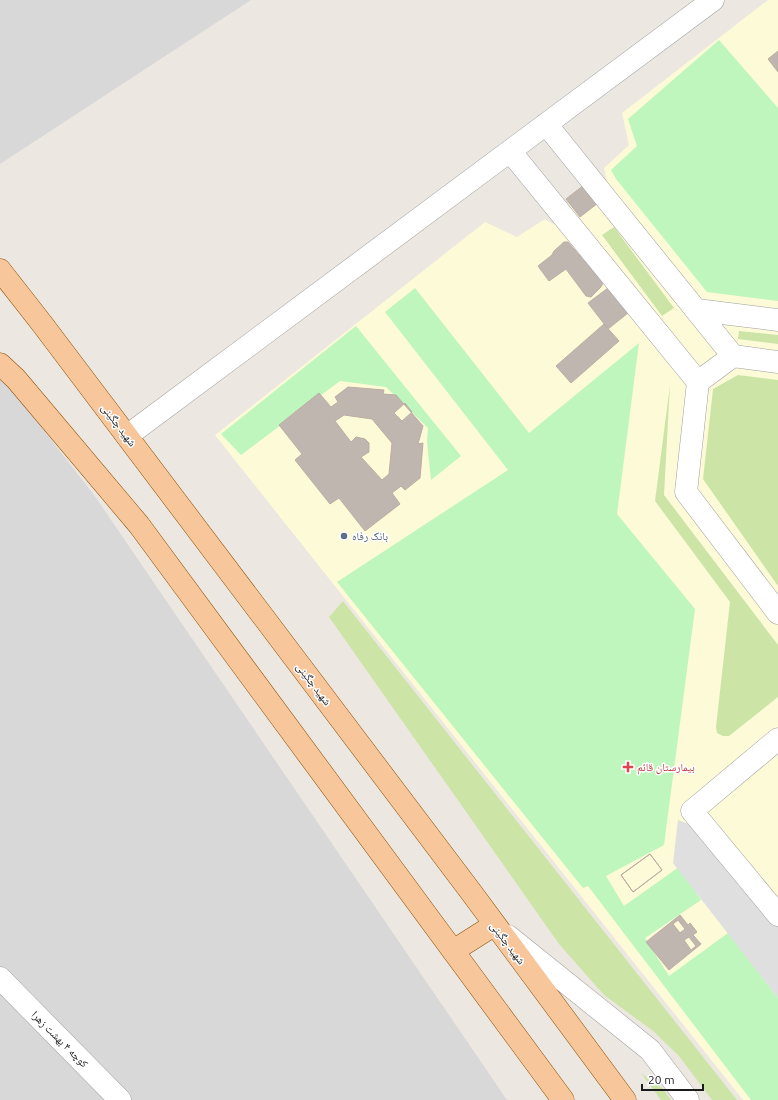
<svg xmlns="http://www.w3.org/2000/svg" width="778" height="1100" viewBox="0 0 778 1100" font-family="Ubuntu,'Noto Naskh Arabic',sans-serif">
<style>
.residential{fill:#d9d8d8}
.education{fill:#fdfad8}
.grass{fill:#cce5a7}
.park{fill:#bef6bd}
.parking{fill:#dfdfdf}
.building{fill:#c0b6b0;stroke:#bdaca3;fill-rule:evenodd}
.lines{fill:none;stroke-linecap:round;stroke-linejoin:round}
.minor-casing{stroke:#9f9f9f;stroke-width:23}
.major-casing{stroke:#8b5206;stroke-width:23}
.minor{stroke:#fff;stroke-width:22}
.major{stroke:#f7c69a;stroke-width:22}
.service-dot{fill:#5c6f8a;stroke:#fff;stroke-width:1.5}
.health-dot{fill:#e0444e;stroke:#fff;stroke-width:1.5}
.labels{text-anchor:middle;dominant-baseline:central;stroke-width:3;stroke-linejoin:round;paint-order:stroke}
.street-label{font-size:11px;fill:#1b1b1b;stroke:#fff}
.service-label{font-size:11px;fill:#4e5e75;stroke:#fff;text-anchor:start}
.health-label{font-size:11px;fill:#be3a42;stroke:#fff;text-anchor:start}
</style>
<rect width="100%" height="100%" fill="#ece7e0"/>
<path class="residential" d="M0,0h251l-251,164z
M0,374l94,121 413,605h-507z"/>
<path class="education" d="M768,0h10v1100h-35l-528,-665 270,-213 32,15 28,-18 8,5 19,-14 -6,-11 18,-14 13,4 10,-7 -3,-14 25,-23 -7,-32z"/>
<path class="grass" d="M614,227l60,81 -12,8 -60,-81z
M739,331l39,4v9l-40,-5z
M738,375l40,5v206l-75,-107 10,-90z
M670,385l-6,110 114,150v52l-49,39h-6l-6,-3 -1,-6 14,-125 -75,-101z
M343,601l394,499h-25l-33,-44 -26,-25 -49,-36 -45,-51 -230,-327z
M641,1073l21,15 9,12h-10z"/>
<path class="park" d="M719,40l59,68v193l-71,-9 -91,-113 -5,-9 26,-24 -9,-27z
M415,288l114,145 110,-90 -22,171 78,95 -31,236 -58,31 18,30 55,-39 22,33 -56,38 24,38 59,-43 50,65v102h-27l-163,-214 -5,2 -246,-306 171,-112 -123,-158z
M356,326l105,130 -30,24 -4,-38 1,-14 -42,-41 -46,-6 -99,74 -20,-21z"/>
<path class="parking" d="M678,820l37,14 63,80v84l-105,-135z"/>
<path class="building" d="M778,51v21l-10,-13z
M584,185l14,18 -18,14 -14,-18z
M564,242h4l35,41 -2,4 -10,10 -5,-1 -20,-27 -17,12 -11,-15 14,-11 2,-4z
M608,288l20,25 -20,16 -20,-26z
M604,324l15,17 -48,42 -15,-17z
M348,387l36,3 -1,4 13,1 27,31 -5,18 5,-1 -3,35 -15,12 -4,-4 -9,7 8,11 -35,27 -26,-33 -9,6 -35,-44 7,-6 -23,-29 40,-32 12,14 7,-5 -3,-5zM344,415l28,4 20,24 -3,31 -7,6 -21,-23 8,-5v-9l-4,-4 -9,-2 -5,5 -16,-21z
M405,403l7,9 -10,9 -8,-8z
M650,854l12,16 -29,22 -12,-17z
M650,854l12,16 -29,22 -12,-17z
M680,915l8,10 2,-2 7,9 -4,3 8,9 -32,26 -23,-28zM678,920l7,9 -5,4 -7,-9zM689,937l7,9 -5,4 -7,-10z"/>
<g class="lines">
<g class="minor-casing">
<path id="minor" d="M546,124l187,232 45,6
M510,151l188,231 -12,110 92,121
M697,310l81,10
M698,382l35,-26
M127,436l586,-436
M778,739l-86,72 86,104
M508,936l142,114 38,50
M0,978l120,122"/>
</g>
<g class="major-casing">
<path id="major" d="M0,270l43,55 428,567 154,208
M0,364l16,15 123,146 424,575
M453,951l41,-26"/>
</g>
<use href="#minor" class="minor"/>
<use href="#major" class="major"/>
</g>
<circle class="service-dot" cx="344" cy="536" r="4"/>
<path class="health-dot" d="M626 761h4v4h4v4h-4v4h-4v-4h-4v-4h4z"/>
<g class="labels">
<g class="street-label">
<text transform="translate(119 425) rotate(53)">شهید چگینی</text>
<text transform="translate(314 684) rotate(53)">شهید چگینی</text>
<text transform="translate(508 943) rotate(53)">شهید چگینی</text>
<text transform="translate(60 1039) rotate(45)">کوچه ۴ بهشت زهرا</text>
</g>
<g class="service-label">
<text x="352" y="536">بانک رفاه</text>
</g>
<g class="health-label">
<text x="637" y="767">بیمارستان قائم</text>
</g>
</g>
<path d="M642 1084v6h61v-6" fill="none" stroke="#1b1b1b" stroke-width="2"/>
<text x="648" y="1084" font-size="12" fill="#1b1b1b" stroke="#ffffff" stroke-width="3" paint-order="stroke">20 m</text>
</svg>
